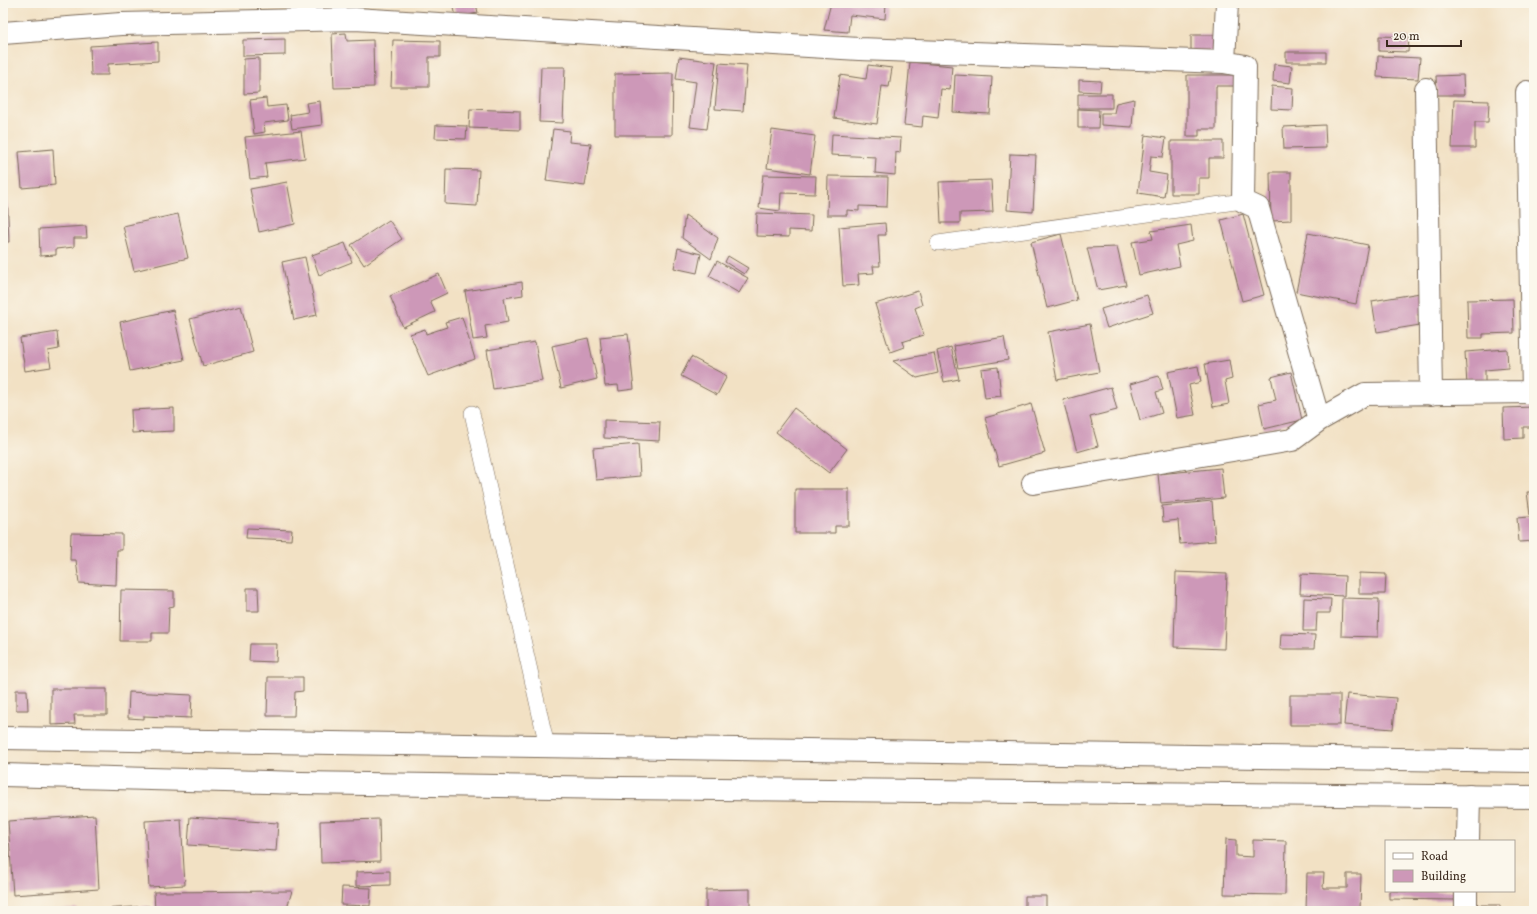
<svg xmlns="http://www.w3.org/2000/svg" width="1537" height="914" viewBox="0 0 1537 914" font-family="Vollkorn,serif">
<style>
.building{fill:#cd98b8}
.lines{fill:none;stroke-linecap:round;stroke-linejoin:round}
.service-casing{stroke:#7b6a58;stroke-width:16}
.minor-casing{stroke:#7b6a58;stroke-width:24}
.secondary-casing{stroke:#7b6a58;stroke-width:24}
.service{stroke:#fff;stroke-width:15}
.minor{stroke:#fff;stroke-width:22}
.secondary{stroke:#fff;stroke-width:22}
</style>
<rect width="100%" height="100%" fill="#fbf7ec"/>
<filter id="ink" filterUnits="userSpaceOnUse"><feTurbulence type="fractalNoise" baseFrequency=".025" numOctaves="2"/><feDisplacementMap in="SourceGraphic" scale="8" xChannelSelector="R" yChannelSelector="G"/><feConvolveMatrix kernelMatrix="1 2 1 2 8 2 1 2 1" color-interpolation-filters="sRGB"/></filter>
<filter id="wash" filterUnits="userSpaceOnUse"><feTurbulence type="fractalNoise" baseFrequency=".012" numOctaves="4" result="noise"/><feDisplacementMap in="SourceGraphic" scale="16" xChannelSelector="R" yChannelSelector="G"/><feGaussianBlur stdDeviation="0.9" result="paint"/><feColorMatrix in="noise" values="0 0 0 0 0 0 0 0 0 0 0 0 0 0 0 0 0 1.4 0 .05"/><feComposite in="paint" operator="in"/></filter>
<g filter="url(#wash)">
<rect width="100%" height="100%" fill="#f2e1c4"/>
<g id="blocks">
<path class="building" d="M453,3h23l2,10 -22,4z
M831,3h55l-1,16 -35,-4 -2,17 -24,-2z
M346,33l1,8 26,-1 1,47 -40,1 -2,-54z
M1191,35h28v17h-28z
M1379,36l30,1 -1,15 -29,-1z
M285,39v16l-42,1v-16z
M393,40l47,1v16h-11v30h-38z
M158,42v19l-50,3v11h-17l-1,-29z
M1286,52h40v10h-40z
M1378,56l42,2 -2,21 -41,-2z
M679,57l37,5 -9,67 -17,-2 6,-45 -20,-3z
M259,58v35l-15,1v-35z
M910,62l42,4 -2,24 -9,-1 -3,29 -15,-2 -1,11 -18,-2z
M719,63l28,2 -4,46 -28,-2z
M1274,64l18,2 -2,17 -17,-2z
M868,65l24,3 -3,19 -7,-1 -5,38 -43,-6 6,-43 26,4z
M541,67h24l-2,56 -24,-1z
M673,73l-1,62h-57v-61z
M955,75l37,2 -2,37 -37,-2z
M1187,75h49v11h-20v43h-17v7h-12z
M1463,75l1,20h-27l-1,-19z
M1079,80l22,1 -1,11 -21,-1z
M1272,86l21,2 -1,22 -21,-1z
M1078,94h34v14h-34z
M266,98l1,9 19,-2 2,15 -24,3 1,9 -11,2 -4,-34z
M1134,99l-2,28 -31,-2v-12h13l2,-10z
M1454,100l35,1 -1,21h-13v26h-23z
M320,101l2,24 -30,4 -2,-14 18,-3 -2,-9z
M470,109l50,2v19l-51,-2z
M1078,109l21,1 -1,18h-20z
M436,125l31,1 -1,13 -31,-1z
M1325,125l1,23 -42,1 -1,-22z
M553,129l17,2 -1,11 22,2 -6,42 -39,-5z
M772,130l43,6 -5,38 -43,-6z
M301,131l4,27 -40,5 2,14 -17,2 -5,-42z
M4,133l2,30h-3v-29z
M832,134l69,4 -1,15 -4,-1 -1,23 -20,-2 1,-16 -45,-2z
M1145,135l21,3 -3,19 -12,-1 -2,16 18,3 -3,22 -26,-4z
M1171,141h52v17h-14v20h-10v16h-28z
M53,149l2,36 -33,3 -3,-36z
M1010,154l26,1 -3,57 -26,-2z
M446,169l33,1 -2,36 -32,-2z
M1270,172h21v48l-20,1z
M763,175l53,1 -1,18 -34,-1 -1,18 -21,-3z
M828,176l60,1 -1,30 -28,-1v5l-12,-1v5h-20z
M991,180l2,32 -33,1v10h-19l-2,-41z
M287,182l8,42 -36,8 -9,-43z
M3,192h4l2,50h-6z
M757,213l55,2 -1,16 -22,-1v7l-33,-1z
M178,214l10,44 -54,13 -11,-45z
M1243,214l21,81 -22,6 -21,-81z
M685,215l33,23 -7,21 -29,-21z
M389,220l13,19 -38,26 -13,-20z
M885,223l1,12h-8l2,31h-7l1,7 -16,1 1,11 -16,1 -4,-59z
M1191,225l2,16 -17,4 4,21 -41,9 -7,-33 21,-3 -2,-8z
M86,226l1,12h-13v9l-18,2v6l-16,1 -1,-27z
M1308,233l60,12 -12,59 -60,-12z
M1061,234l16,66 -30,8 -16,-66z
M345,243l7,19 -33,13 -7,-20z
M1117,247l9,38 -28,5 -11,-42z
M678,248l23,6 -4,19 -23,-5z
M728,256l20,12 -4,6 -19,-12z
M305,257l12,58 -23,5 -12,-58z
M717,261l31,17 -9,15 -30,-17z
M439,274l8,19 -17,8 5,11 -32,15 -13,-31z
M522,282l1,13 -19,3 4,24 -23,4 2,12 -14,2 -8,-49z
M918,291l4,14 -7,3 9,27 -22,7 2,5 -14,5 -15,-48z
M1426,292l3,20 -11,2 2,11 -43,7 -5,-31z
M1147,295l6,18 -46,15 -6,-19z
M1513,299l1,34 -31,1v4h-15l-1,-38z
M241,306l12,46 -50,14 -13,-47z
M173,310l11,50 -54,11 -10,-49z
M462,317l13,42 -47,17 -18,-42 15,-5 1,5 21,-7 -2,-5z
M1090,324l9,48 -42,8 -9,-48z
M57,332l2,17 -11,2 3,16 -26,4 -5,-33z
M628,334l6,55 -15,2 -1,-6 -13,1 -5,-49z
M1004,337l4,23 -50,8 -4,-22z
M588,338l9,41 -36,9 -9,-42z
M535,342l7,39 -49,8 -6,-39z
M951,347l8,32 -15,3 -7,-31z
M1507,349l1,19 -23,2v14l-18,2 -2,-34z
M934,353l4,20 -21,5 -24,-17z
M691,357l36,19 -10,19 -36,-19z
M1229,360l3,19 -7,2 4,23 -16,3 -8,-43z
M1198,366l3,16 -12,3 6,30 -18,3 -9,-46z
M998,367l3,29 -16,2 -4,-29z
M1291,372l11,48 -38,9 -5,-25 17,-4 -5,-23z
M1159,376l4,14 -7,2 6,21 -22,7 -10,-36z
M1111,387l6,23 -27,7 8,29 -21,6 -14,-52z
M1031,404l14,49 -46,13 -14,-48z
M1534,407v20h-11v11l-19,1 -1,-31z
M174,408v23l-42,2 -1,-23z
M794,408l53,41 -18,24 -53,-41z
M604,420l56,2 -1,19 -55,-3z
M638,444l2,32 -44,4 -3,-32z
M1221,468l3,30 -63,6 -3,-30z
M795,489h54v37h-14v7h-40z
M1527,492h7v23h-4z
M1212,501l3,40 -35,3 -2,-24 -15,2 -1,-16z
M1528,517h6v24l-15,1 -2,-24z
M247,528l45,2 -1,10 -45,-2z
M71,533l51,1v16h-5l-1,35 -37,-2 -3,-23h-6z
M1176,572l51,2 -3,75 -50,-2z
M1359,573l27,1 -1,20h-26z
M1301,574l44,2 -1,20 -44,-2z
M247,588h11l1,23h-12z
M121,590l53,1v15l-5,1 -1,26h-16v8h-32z
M1304,598l27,1 -1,14h-13l-1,18h-13z
M1342,598l37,1 -1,38 -37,-1z
M1281,634l34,1 -1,14h-34z
M250,644h27l-1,18 -27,-1z
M268,677h35v14l-8,1 -1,24h-27z
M51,689h56v26h-33l1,9 -24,1z
M16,690h11l1,20h-12z
M129,692l63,3 -1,23 -47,-2v3l-16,-1z
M1347,694l49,4 -3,31 -49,-4z
M1290,695h50v30h-50z
M95,815l4,74 -86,6 -5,-74z
M190,817l88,6 -2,28 -88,-6z
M181,819l4,66 -36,2 -4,-66z
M379,819l1,42 -59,2 -1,-42z
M1226,839l10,1v16l17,1v-17l33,1 -1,54 -61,-1z
M390,871v14l-34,1v-14z
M1307,873h17l-1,15h24v-14h14l-1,37h-54z
M342,887l29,1 -1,18 -29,-1z
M750,889v20l-44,2v-21z
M292,891l-6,20h-131l-1,-19z
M1389,891h66v9l-66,-1z
M1025,896h21v15h-21z
M1477,905h23v6h-23z
M149,906v5h-61v-1z
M77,908v3h-24v-1z"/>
</g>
</g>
<g filter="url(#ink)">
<use href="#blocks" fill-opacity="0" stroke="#7b6a58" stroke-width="1"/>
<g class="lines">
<g class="service-casing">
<path id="service" d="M938,243l305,-42
M472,413l75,333"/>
</g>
<g class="minor-casing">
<path id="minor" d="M3,33l118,-9 234,-5 504,30 365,13 21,4 -2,135 15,7 61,212
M1224,62l3,-59
M1426,89l5,305
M1527,92l6,300
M1033,483l259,-43 27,-20 46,-26 169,-2
M1468,841l1,-45
M1466,911v-20"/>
</g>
<g class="secondary-casing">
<path id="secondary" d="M3,738l1531,23
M3,775l298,8 319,5 914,9"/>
</g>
<use href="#service" class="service"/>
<use href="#minor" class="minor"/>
<use href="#secondary" class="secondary"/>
</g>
</g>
<rect width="1537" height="914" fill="none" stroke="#fbf7ec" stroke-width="16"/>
<rect x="1385" y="840" width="130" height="52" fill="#fbf7ec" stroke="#aea59a"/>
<rect x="1393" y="853" width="20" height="6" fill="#ffffff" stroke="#aea59a"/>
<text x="1421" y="860" font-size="12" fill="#3b2a1e">Road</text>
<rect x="1393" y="870" width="20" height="12" fill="#cd98b8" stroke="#aea59a"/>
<text x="1421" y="880" font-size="12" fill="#3b2a1e">Building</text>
<path d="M1387 40v6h74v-6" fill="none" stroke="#3b2a1e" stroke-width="2"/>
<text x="1393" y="40" font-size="12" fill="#3b2a1e" stroke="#fbf7ec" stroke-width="3" paint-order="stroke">20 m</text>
</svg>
